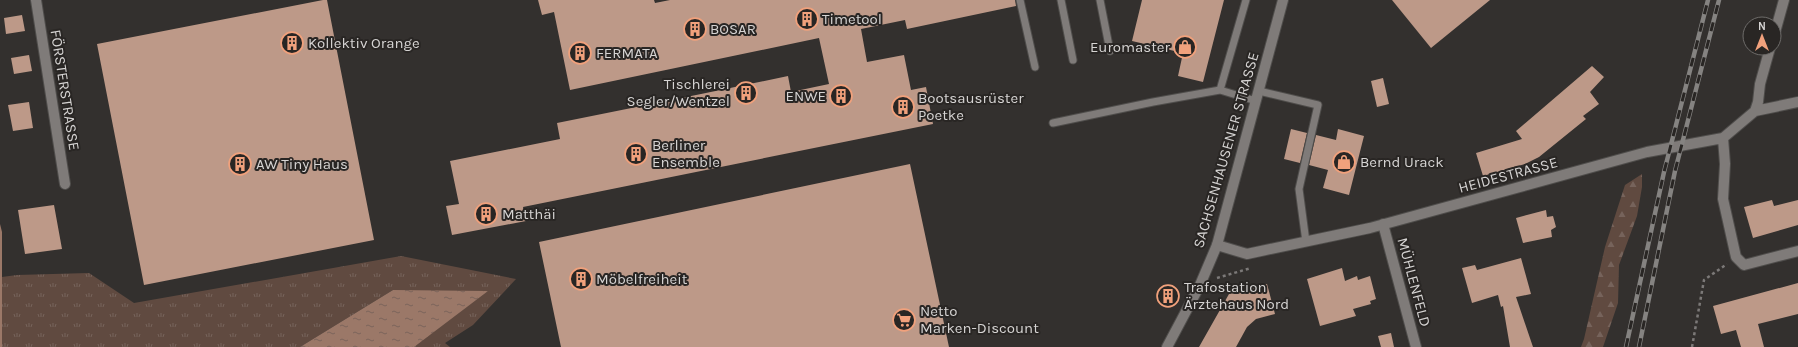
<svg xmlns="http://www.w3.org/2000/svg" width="1798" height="347" viewBox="0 0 1798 347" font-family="Karla,sans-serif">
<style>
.forest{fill:url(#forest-firs)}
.park{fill:url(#park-tufts)}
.water{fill:url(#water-ripples)}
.building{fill:#bd9988}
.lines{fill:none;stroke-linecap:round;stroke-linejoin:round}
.service-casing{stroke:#4f4d4b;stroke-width:9}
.minor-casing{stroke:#4f4d4b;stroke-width:12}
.secondary-casing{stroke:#4f4d4b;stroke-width:12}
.path{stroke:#7c7978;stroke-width:2.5;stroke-dasharray:3 3;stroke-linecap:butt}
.service{stroke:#7f7b79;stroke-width:7}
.minor{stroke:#7f7b79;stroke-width:10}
.secondary{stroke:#7f7b79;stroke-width:10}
.rail-casing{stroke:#858381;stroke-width:4.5}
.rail{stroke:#292624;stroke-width:3;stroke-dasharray:9;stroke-linecap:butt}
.labels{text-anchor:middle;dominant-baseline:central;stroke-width:4;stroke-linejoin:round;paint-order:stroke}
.poi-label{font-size:15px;fill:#d6d4d3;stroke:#292624;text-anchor:start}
.street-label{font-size:15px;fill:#d6d4d3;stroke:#292624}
</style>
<defs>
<pattern id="forest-firs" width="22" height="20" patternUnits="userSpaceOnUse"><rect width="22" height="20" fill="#604a40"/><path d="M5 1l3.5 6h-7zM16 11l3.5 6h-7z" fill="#76635b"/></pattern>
<pattern id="park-tufts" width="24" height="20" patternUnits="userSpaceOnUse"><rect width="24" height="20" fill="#604a40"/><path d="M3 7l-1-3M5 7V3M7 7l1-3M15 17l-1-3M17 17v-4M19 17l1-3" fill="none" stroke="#76635b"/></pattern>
<pattern id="water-ripples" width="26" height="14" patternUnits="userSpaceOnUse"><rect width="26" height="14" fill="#9b7868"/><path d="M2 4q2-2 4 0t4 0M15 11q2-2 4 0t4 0" fill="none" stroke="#7b645a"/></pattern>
</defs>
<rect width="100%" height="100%" fill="#33302e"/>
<path class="forest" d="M1642,174v13l-5,29 -18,49 -1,38 -15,44h-22l3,-8 21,-92 20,-62z"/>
<path class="park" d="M401,256l115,23 -43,46 -28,18 5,4h-39l-18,-57 -93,57h-298v-70l15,-2 72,-2 45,30z"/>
<path class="water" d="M0,224l2,8v115h-2z
M393,290l95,1 -74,56h-114z"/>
<path class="building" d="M323,0h4l47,240 -230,45 -47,-241z
M538,0h116l1,3 15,-3h345l1,6 -109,23 -2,-9 -44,9 6,33 37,-7 7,35 15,-3 7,37 -410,83 3,14 -74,14 -6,-29 13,-2 -9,-43 110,-22 -3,-16 144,-29 87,-18 3,16 38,-8 -10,-46 -249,52 -16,-78 -12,3z
M1142,0h82l-21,82 -25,-6 5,-23 -51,-12z
M1392,0h98l-59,48z
M22,15l3,16 -19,3 -2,-16z
M29,55l3,16 -18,3 -3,-16z
M1592,66l12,11 -14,15 9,12 -16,12 3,3 -47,38 -14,7 -42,12 -7,-23 46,-14 -6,-8z
M1383,78l6,26 -12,3 -6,-26z
M29,102l4,26 -20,3 -5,-26z
M1291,129l16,4 -7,30 -16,-4z
M1338,129l26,7 -15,59 -26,-7 5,-18 -19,-5 7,-30 20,5z
M910,164l39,183h-388l-22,-105z
M1772,200l2,6 24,-6v25l-45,13 -9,-31z
M54,205l8,44 -37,5 -7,-44z
M1546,210l1,7 6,-1 3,11 -5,3 1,7 -29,6 -7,-25z
M1521,258l10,36 -15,3 17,50h-23l-7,-41 -2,1 -3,-12 -26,8 -10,-35 13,-3 2,5z
M1342,268l3,13 12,-5 1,4 12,-4 6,23 -6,2 1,3 -18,5 3,7 -36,10 -13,-47z
M1798,283v31l-40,10 6,23h-23l-5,-17 -15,4 -8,-28z
M1267,284l8,30 -19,5 -9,8 -11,20h-37l30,-53z
M1391,333l3,14h-13l-3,-11z"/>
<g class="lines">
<g class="service-casing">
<path id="service" d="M1020,0l15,67
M1061,0l12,60
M1100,0l10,51
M1220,90l26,-90
M1259,91l59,14 -19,84 7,53
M1053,123l100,-21 67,-12 36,11"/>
</g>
<g class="minor-casing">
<path id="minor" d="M36,0l29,184
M1774,36l10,-36
M1755,111l3,-9 2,-18 10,-36
M1723,138l2,26 -2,35 13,58 8,8 54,-14
M1383,224l33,123
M1217,245l30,9 123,-26 277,-76 76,-14 32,-27 43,-9"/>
</g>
<g class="secondary-casing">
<path id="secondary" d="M1167,347l33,-62 17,-40 66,-245"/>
</g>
<path class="path" d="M1217,278l34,-10
M1692,347l12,-67 23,-16"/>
<use href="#service" class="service"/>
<use href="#minor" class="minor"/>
<use href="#secondary" class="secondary"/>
<g class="rail-casing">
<path id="rail" d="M1626,347l38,-175 44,-172
M1639,347l36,-176 44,-171"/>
</g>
<use href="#rail" class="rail"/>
</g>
<defs>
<g id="building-ring" transform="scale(1.15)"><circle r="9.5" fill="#292624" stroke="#f1a17c" stroke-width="1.5"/><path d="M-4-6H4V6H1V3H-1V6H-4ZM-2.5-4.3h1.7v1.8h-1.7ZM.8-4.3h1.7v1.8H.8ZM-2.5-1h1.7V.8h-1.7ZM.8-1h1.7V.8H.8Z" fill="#f1a17c"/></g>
<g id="shop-ring" transform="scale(1.15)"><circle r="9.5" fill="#292624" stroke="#f1a17c" stroke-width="1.5"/><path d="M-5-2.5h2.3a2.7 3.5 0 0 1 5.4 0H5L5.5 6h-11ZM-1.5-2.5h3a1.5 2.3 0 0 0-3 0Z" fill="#f1a17c"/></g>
<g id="supermarket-ring" transform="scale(1.15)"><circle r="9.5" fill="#292624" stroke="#f1a17c" stroke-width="1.5"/><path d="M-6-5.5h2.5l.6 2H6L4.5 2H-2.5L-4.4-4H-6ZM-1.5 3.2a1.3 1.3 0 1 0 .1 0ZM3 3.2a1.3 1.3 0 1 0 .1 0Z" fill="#f1a17c"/></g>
</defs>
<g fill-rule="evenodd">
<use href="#building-ring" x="807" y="19"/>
<use href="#building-ring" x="695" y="29"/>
<use href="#building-ring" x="292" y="43"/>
<use href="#shop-ring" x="1185" y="47"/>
<use href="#building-ring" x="580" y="53"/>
<use href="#building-ring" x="746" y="93"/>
<use href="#building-ring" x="841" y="96"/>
<use href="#building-ring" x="903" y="107"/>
<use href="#building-ring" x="636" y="154"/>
<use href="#shop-ring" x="1344" y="162"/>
<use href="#building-ring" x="240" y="164"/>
<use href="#building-ring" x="486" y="214"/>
<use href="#building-ring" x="581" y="279"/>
<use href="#building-ring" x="1168" y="296"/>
<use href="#supermarket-ring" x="904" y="320"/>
</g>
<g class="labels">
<g class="poi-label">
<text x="822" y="19">Timetool</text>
<text x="710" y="29">BOSAR</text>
<text x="308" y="43">Kollektiv Orange</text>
<text x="1170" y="47" text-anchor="end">Euromaster</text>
<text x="596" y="53">FERMATA</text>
<text x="730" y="84" text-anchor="end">Tischlerei<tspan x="730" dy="17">Segler/Wentzel</tspan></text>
<text x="826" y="96" text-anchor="end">ENWE</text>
<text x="918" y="98">Bootsausrüster<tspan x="918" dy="17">Poetke</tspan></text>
<text x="652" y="145">Berliner<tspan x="652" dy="17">Ensemble</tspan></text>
<text x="1360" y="162">Bernd Urack</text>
<text x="256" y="164">AW Tiny Haus</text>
<text x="502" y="214">Matthäi</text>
<text x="596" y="279">Möbelfreiheit</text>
<text x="1184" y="287">Trafostation<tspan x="1184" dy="17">Ärztehaus Nord</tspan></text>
<text x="920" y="311">Netto<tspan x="920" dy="17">Marken-Discount</tspan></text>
</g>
<g class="street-label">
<text transform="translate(65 90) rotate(81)">FÖRSTERSTRASSE</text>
<text transform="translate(1226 150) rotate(-74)">SACHSENHAUSENER STRASSE</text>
<text transform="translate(1508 175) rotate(-15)">HEIDESTRASSE</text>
<text transform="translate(1414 282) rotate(75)">MÜHLENFELD</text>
</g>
</g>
<g transform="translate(1762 36)"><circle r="19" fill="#292624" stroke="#6e6c6a"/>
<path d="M0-3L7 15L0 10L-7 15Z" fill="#f1a17c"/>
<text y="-6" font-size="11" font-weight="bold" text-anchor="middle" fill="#d6d4d3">N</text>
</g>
</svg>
